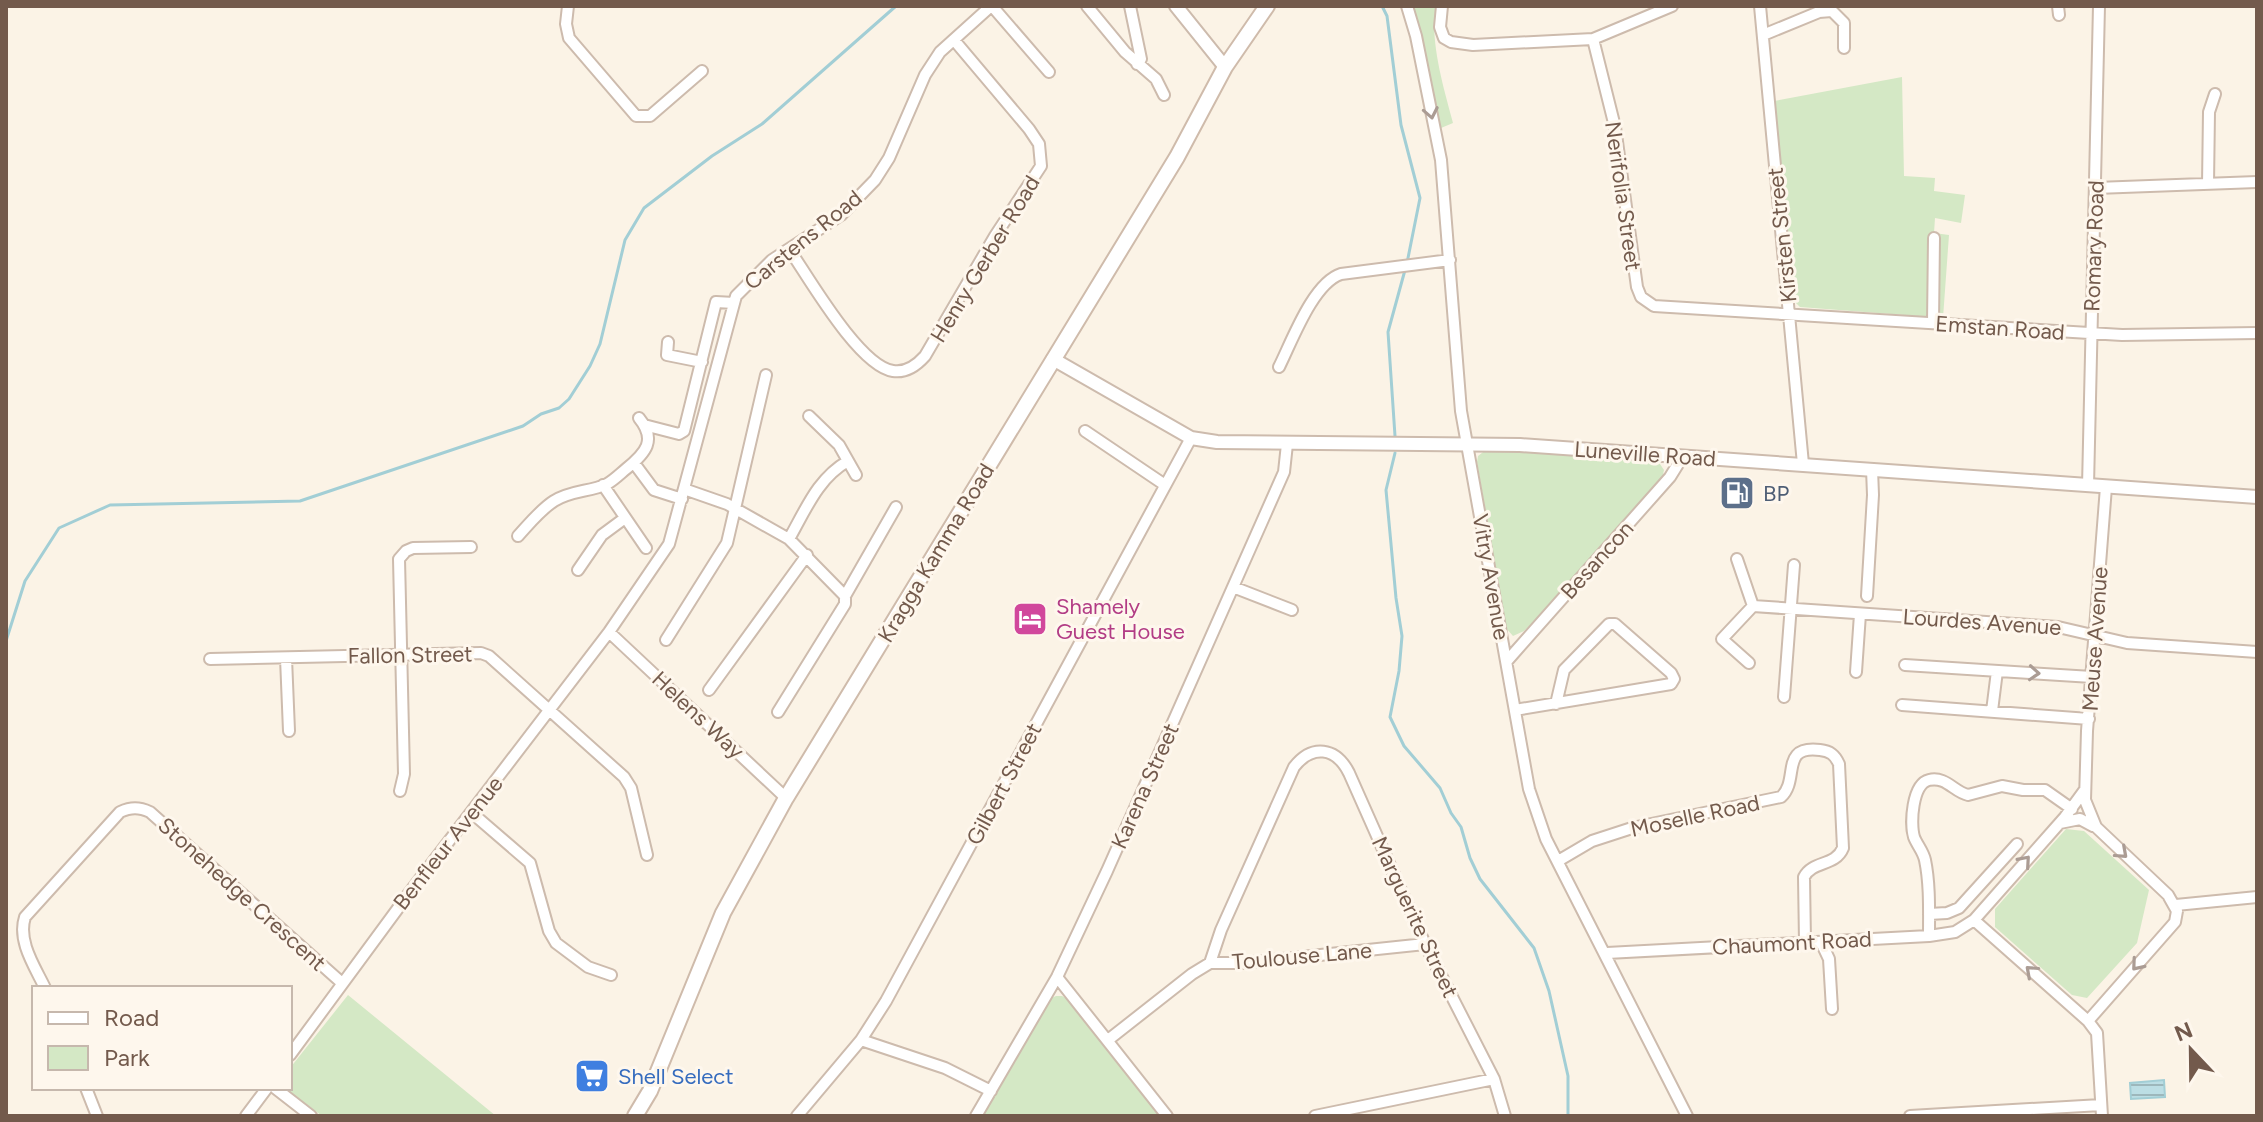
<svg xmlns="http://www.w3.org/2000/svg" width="2263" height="1122" viewBox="0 0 2263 1122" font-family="Figtree,sans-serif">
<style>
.park{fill:#d4e8c5}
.water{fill:url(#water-rules);stroke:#a2ced5;stroke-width:2}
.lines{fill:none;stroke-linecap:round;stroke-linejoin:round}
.stream{stroke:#a2ced5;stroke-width:3}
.minor-casing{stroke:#cdbbad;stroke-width:14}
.tertiary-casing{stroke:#cdbbad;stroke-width:16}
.secondary-casing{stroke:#cfbbab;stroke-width:18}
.minor{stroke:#fff;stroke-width:10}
.tertiary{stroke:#fff;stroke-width:12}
.secondary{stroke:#fff;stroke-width:14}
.oneway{stroke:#ab9c94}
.labels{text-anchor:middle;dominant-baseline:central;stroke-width:6;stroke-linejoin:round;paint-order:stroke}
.street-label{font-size:22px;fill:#735a4c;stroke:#fef7ed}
.service-label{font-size:22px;fill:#4e5e75;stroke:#fef7ed;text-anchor:start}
.hotel-label{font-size:22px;fill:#b23c85;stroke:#fef7ed;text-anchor:start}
.shop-label{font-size:22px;fill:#366cbe;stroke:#fef7ed;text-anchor:start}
</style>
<defs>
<pattern id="water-rules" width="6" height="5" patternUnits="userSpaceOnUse" patternTransform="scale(2)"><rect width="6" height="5" fill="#bcdee4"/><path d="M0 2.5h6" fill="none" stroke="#9db7bb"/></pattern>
</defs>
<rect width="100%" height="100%" fill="#fbf3e6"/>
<path class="park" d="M1412,6h24c-7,34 8,83 17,117l-12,5z
M1902,77l2,99 31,2 -1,13 31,4 -4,28 -26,-5 -1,15 15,2 -6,83 -143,-11 -7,-7 -2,-11 -17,-188z
M1487,449l171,12 6,9 -2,9 -126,140 -12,12 -11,5 -7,-8 -29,-166 1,-6z
M2066,829l18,2 65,59 -12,53 -50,55 -15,-3 -77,-68v-18z
M348,995l148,121h-174l-37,-28h5v-20z
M1056,996h6l9,5 89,115h-179l68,-117z"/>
<path class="water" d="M2164,1080l1,17 -34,2 -1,-16z"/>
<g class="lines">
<path class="stream" d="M1382,6l5,10 14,109 19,73 -13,65
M1395,436l-7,-104 17,-62
M1395,453l-9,37 10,108 6,38 -3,35 -9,46 14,29 36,42 11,25 10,14 9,31 10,21 54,69 15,43 19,85v40
M6,641l19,-60 34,-53 51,-23 190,-4 223,-75 18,-12 18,-6 10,-9 21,-33 10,-22 25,-104 19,-32 68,-52 50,-32 134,-118"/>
<g class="minor-casing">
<path id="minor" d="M568,6l-2,18 3,14 67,78h14l52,-45
M992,6l57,66
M1087,6l38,46 31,27 8,16
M1130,6l11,53 -4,5
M1407,6l9,30 25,124 20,251 68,378 17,50 141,277
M1442,6l-2,21 4,11 7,4 22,3 120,-6 79,-33
M1760,6l43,458
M2058,6l1,9
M1763,35l56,-23 13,-1 12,12v25
M1593,39l22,88 22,160 4,10 13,9 468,29 135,-2
M2208,184l1,-72 6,-18
M2096,188l161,-6
M789,249c20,29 70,117 104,122 13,2 24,-6 32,-15l70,-120 46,-70 -2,-22 -10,-15 -75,-89
M1933,323l1,-85
M668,342l-1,13 35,7
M1279,367c13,-26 34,-84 62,-93l109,-14
M809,416l30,29 17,30
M644,425l35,9 5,-3 32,-129 18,1
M1085,431l80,54
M634,463l20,27 28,9
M603,485l43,63
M2088,486l11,-480
M684,489l43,15 62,35 56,57
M518,536c11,-12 22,-26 36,-35 18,-11 36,-9 53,-17 7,-4 13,-10 19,-15 20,-16 31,-29 13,-51
M789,539c17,-30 29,-61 59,-78
M1737,559l16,47 -31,33 27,24
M578,570l24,-35 23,-17
M1233,587l59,23
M1867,596l6,-101 -1,-26
M1753,606l305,21 69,16 130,9
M609,632l177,166
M666,640l61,-97 39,-168
M286,658l3,73
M210,659l271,-6 8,3 135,121 7,11 16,67
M1507,661l163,-184 13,-21
M1905,665l187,12
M1856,672l4,-58
M709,690l98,-135
M1784,697l10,-132
M1902,705l187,14
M1515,710l156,-26 3,-5 -3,-6 -56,-49h-6l-45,46 -8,34
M1992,711l5,-40
M778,712l67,-108v-8l51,-89
M400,791l4,-17 -5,-215 7,-8 7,-3 58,-1
M472,813l58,50 19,68 7,12 32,24 23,8
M2060,823l20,-4 13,7
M1558,861l34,-20 40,-13 149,-31c19,-17 -2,-52 39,-47 10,1 15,5 19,14l4,84c-8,19 -30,12 -39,29l1,65
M2176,905l81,-8
M1929,914l18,-1 12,-5 58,-64
M1974,920l114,101 9,12 5,83
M1929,936c0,-25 1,-52 -4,-76 -2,-9 -8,-15 -11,-23 -4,-13 -2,-53 15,-57 17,-4 25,12 39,15l34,-9 21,4h22l27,19
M1821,942l8,17 3,50
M1607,953l322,-17 26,-4 19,-12 91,-103 19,-26
M1210,963l11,-33 73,-163c18,-23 42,-20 55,6l76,171 69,135 11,37
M1057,977l110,139
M45,988c-10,-21 -28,-47 -20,-71l95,-105c11,-5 19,-5 30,0l192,171
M2088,1021l87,-99 2,-11 -9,-16 -72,-68 -11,-27 2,-69 19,-244
M861,1040l84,28 46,23
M1108,1040l84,-66 18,-11h33l182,-19
M290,1055l120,-163 199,-260 60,-88 67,-248 36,-36 69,-45 34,-35 14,-22 36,-83 15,-23 51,-46
M86,1088l11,28
M275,1088l36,28
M246,1116l21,-28
M797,1116l64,-76 25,-39 305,-563
M976,1116l81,-139 50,-106 177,-399 3,-28
M1315,1116l179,-37
M1910,1116l191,-11"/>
</g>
<g class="tertiary-casing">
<path id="tertiary" d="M1176,6l49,61
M1053,359l138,79 26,4 303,3 737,52"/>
</g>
<g class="secondary-casing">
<path id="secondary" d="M635,1116l15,-25 73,-178 63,-115 391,-641 48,-90 42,-61"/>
</g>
<use href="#minor" class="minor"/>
<use href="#tertiary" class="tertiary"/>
<use href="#secondary" class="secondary"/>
</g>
<defs><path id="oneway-chevron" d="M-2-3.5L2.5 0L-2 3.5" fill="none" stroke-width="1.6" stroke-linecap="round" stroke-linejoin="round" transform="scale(2)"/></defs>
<g class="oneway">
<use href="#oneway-chevron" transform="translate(1431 113) rotate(79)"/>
<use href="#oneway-chevron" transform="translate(2034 673) rotate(4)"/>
<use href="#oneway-chevron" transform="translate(2122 853) rotate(42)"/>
<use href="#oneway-chevron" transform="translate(2025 861) rotate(-49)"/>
<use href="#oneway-chevron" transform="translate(2137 965) rotate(130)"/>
<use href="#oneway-chevron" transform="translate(2031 971) rotate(-138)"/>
</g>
<defs>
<g id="fuel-square" transform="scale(1.8)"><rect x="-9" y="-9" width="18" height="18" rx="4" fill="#5c6f8a" stroke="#fef7ed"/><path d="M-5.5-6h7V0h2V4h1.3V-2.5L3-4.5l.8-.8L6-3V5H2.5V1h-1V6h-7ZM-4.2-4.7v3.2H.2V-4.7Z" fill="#fff"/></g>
<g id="hotel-square" transform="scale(1.8)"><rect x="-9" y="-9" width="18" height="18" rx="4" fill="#d1479c" stroke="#fef7ed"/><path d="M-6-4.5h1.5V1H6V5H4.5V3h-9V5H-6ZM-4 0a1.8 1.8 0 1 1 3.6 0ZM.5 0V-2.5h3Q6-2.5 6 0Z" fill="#fff"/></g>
<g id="supermarket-square" transform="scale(1.8)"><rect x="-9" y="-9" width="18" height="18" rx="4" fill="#3f7fe0" stroke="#fef7ed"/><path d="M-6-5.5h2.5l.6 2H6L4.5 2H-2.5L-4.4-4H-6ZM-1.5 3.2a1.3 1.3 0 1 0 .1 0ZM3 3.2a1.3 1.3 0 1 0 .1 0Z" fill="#fff"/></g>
</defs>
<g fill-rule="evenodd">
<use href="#fuel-square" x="1737" y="493"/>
<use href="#hotel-square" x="1030" y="619"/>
<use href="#supermarket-square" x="592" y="1076"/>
</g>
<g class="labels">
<g class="street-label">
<text transform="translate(1623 196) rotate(82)">Nerifolia Street</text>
<text transform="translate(1782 235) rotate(-96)">Kirsten Street</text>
<text transform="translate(803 240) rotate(-39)">Carstens Road</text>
<text transform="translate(2094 246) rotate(-88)">Romary Road</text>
<text transform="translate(985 259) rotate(-59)">Henry Gerber Road</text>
<text transform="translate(2000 328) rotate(4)">Emstan Road</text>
<text transform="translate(1645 454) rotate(4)">Luneville Road</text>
<text transform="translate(936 553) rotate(-59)">Kragga Kamma Road</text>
<text transform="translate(1597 560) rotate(-48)">Besancon</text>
<text transform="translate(1491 577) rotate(80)">Vitry Avenue</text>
<text transform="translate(1982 622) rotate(4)">Lourdes Avenue</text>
<text transform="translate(2095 639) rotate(-86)">Meuse Avenue</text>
<text transform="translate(410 655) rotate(-1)">Fallon Street</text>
<text transform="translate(698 715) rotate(43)">Helens Way</text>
<text transform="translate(1004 784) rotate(-62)">Gilbert Street</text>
<text transform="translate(1145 786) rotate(-66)">Karena Street</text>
<text transform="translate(1695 816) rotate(-12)">Moselle Road</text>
<text transform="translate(448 843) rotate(-52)">Benfleur Avenue</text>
<text transform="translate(242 894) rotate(42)">Stonehedge Crescent</text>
<text transform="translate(1415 917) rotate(65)">Marguerite Street</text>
<text transform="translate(1792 943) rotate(-3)">Chaumont Road</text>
<text transform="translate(1302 956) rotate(-5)">Toulouse Lane</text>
</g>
<g class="service-label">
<text x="1763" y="493">BP</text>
</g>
<g class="hotel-label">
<text x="1056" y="606">Shamely<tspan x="1056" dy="25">Guest House</tspan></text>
</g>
<g class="shop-label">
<text x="618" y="1076">Shell Select</text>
</g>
</g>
<rect width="2263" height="1122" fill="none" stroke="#735a4c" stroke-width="16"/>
<rect x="32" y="986" width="260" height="104" fill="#fef7ed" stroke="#c6b8ad" stroke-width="2"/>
<rect x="48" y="1012" width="40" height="12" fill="#ffffff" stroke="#c6b8ad" stroke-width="2"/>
<text x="104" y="1026" font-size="24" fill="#735a4c">Road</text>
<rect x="48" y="1046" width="40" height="24" fill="#d4e8c5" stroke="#c6b8ad" stroke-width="2"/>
<text x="104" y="1066" font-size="24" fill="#735a4c">Park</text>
<g transform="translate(2191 1050) rotate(338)" stroke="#fef7ed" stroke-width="6" paint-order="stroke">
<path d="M0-6L14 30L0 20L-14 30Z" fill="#735a4c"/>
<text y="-12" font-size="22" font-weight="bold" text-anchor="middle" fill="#735a4c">N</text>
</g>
</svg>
